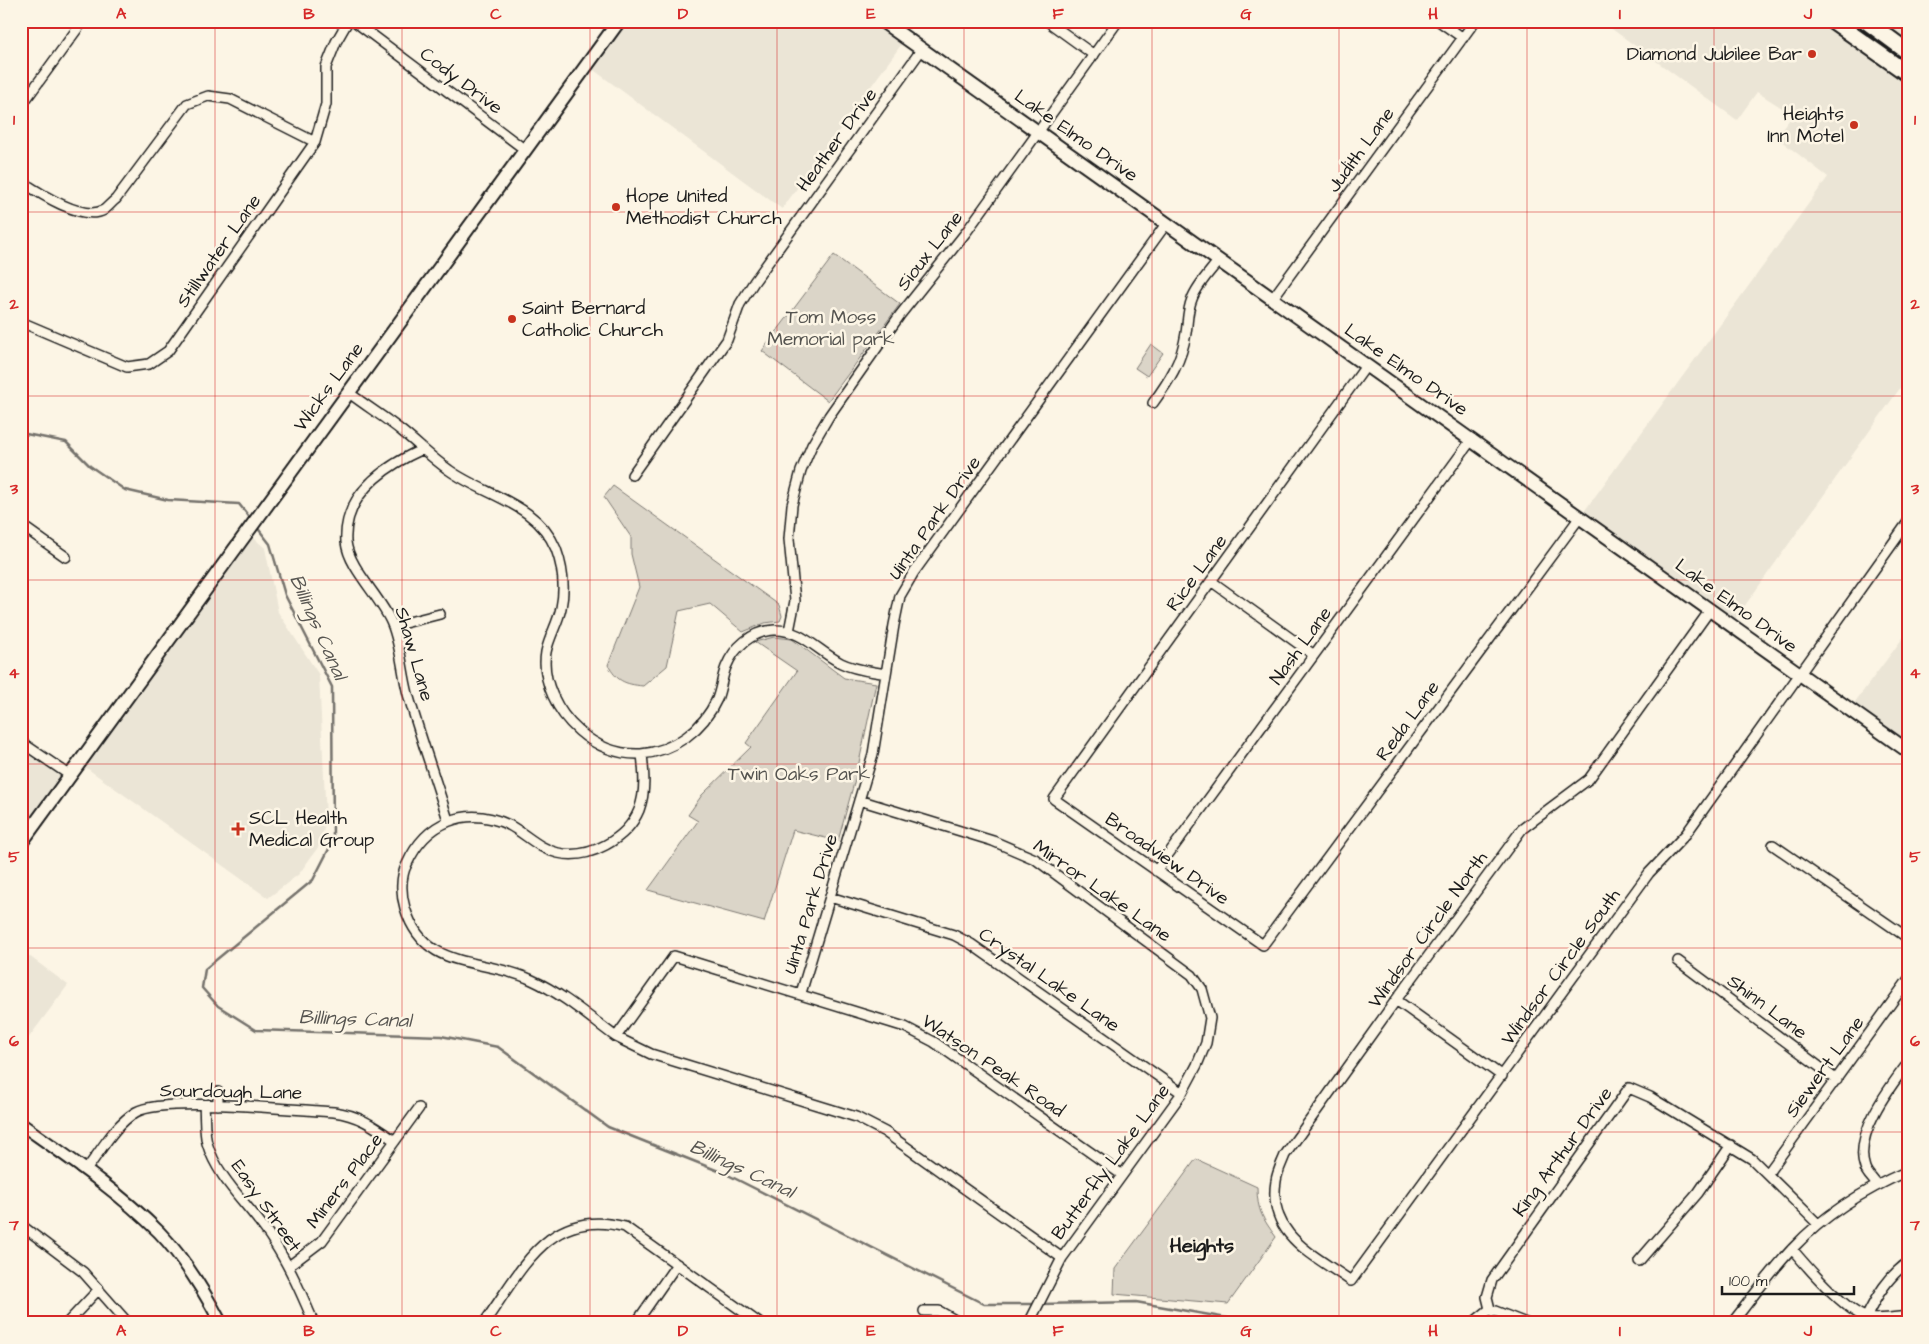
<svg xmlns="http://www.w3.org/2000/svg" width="1929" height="1344" viewBox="0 0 1929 1344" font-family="'Architects Daughter',sans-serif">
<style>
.built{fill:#ebe5d6}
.green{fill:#dbd5c8;stroke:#7c7872}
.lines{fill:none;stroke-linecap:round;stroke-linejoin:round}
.stream{stroke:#75726c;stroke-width:2.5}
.minor-casing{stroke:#1c1c1c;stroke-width:12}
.tertiary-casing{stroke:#1c1c1c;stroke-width:15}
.secondary-casing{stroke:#1c1c1c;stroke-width:16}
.primary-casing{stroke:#1c1c1c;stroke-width:19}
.minor{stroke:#fcf5e5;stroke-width:9}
.tertiary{stroke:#fcf5e5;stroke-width:11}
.secondary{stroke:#fcf5e5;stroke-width:12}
.primary{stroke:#fcf5e5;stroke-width:15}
.grid{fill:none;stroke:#d62828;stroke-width:1;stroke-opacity:0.55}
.poi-dot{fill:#c8321e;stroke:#fcf5e5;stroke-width:2}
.labels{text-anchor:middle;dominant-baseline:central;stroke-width:5;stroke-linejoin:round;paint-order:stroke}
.poi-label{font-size:19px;fill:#1c1c1c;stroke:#fcf5e5;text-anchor:start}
.street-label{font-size:19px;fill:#1c1c1c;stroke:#fcf5e5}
.park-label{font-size:19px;fill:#555450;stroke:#fcf5e5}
.water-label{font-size:20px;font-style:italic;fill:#575551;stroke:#fcf5e5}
.neighbourhood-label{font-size:20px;font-weight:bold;fill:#1c1c1c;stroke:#fcf5e5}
.neatline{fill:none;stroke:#d62828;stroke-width:2}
.grid-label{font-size:16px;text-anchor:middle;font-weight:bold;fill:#d62828}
</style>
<rect width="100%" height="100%" fill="#fcf5e5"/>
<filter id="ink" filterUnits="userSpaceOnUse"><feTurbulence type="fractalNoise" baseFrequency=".02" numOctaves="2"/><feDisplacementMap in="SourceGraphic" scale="10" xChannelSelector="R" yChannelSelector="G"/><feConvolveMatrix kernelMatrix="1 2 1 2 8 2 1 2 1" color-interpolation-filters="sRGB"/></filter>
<g filter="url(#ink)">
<path class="built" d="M619,21h264l23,17 -124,171 -195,-144z
M1601,21h232l75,53v303l-177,248 -151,-108 248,-340 -52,-40 17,-22 -36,-23 -20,28z
M1867,21h41v29z
M247,532l18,16 13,64 41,63 7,143 -5,25 -22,31 -31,24 -187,-134z
M1908,631v110l-5,7 -54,-38z
M21,742l50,34 -50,67z
M21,950l47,35 -47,63z"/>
<path class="green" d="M834,255l66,49 -72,97 -66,-50z
M1151,344l12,9 -16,23 -12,-8z
M613,486l166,119 3,11 -2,5 -15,2 -22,9 -33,-28 -31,7 -12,55 -24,20c-19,-2 -26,-5 -35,-21l31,-78 -8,-33v-17l-27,-40z
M774,637l18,2 52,39 32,5 -19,89 -19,69 -45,-11 -29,92 -116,-32 50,-69 -10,-6 14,-20 49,-48 -5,-4 51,-72 -42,-29z
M1196,1159l61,28c0,24 6,32 19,50l-48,67 -114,-10 1,-25z"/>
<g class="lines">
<path class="stream" d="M21,433l45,9 24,24 35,24 43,10 71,4 12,15
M256,526l14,18 15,51 47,92 1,154 -20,39 -108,89 -3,19 16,18 38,24 185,6 57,11 110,80 118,47 258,130h51
M1041,1304l95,-2 119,21"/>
<g class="minor-casing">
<path id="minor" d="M354,21l170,128
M1047,21l47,34
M1439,21l24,17
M21,106l62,-85
M21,181c18,12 62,41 83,29 4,-3 8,-8 12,-11l71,-95 21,-8 22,3 85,43
M1273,298l202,-277
M21,322l106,45 22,-3 19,-13 147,-209 11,-38v-37l10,-25 12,-21
M1366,366l-312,433 209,146 317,-428
M348,392c18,14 38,26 55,40 16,13 30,27 46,38 36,26 88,33 107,79 7,19 9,40 5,59 -3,15 -12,29 -15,44 -5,29 12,61 33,79 17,15 39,24 62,23 33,-3 62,-24 76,-55 4,-10 5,-22 9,-32 8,-20 26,-36 48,-37 28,-1 43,21 67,33 14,7 29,8 45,11
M1153,403c16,-22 29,-42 33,-70 2,-12 1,-22 6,-34 5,-14 18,-27 27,-39
M423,449c-38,17 -80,46 -77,93 3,27 35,55 46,82 9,22 10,47 16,70 12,42 27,84 40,126
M632,475l95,-135 13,-36 14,-22 168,-233
M21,525l45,32
M1211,581l103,74
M1710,610l-121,169 -67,50 -126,171 -111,155c-3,8 -8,17 -9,26 -9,54 37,73 75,100l298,-408 37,-39 222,-312
M393,626l47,-12
M789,631l6,-30 -6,-62 3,-34 9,-34 11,-26 17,-29 71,-101 67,-84 151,-210
M21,742l50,34
M642,754c2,19 4,37 -3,56 -12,29 -50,50 -81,43 -19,-4 -32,-19 -49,-28 -43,-20 -83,-3 -102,39 -7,13 -6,31 -2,44 20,65 76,48 127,72 31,14 57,37 84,57l58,-81 231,71 29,15 187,132
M859,800l134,41 42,18 157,116 10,14 8,29 -4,25 -9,22 -15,28 -120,165 -33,65
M1773,845l135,93
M1156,871l316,-432
M830,897l124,38 17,9 211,149
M1678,961l159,119
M801,993l72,-239 21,-129 6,-29 14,-24 252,-348
M1396,1000l106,76
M616,1037l35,17 205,63 29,15 177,126
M204,1105c1,12 0,27 3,38 11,38 46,65 66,98 17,26 29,54 41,82
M218,1105v-13
M86,1170c15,-19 28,-45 50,-58 27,-16 160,-2 198,0 25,3 41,15 61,29
M1768,1173l140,-193
M1876,1184c-3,-5 -9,-10 -11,-16 -12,-33 24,-80 43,-105
M21,1225l62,47 45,51
M1792,1249c16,19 51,59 73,68 8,4 33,0 43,-1
M1639,1261l59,-68 33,-48
M289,1266l33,-25 97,-133
M1490,1309l-3,-12 5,-17 137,-192 21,9 102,62 66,65
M1490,1309l36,14
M924,1311h15l21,12
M1866,1318c11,-23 22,-41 42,-56
M1474,1322l16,-13
M67,1323l32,-34
M484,1323c38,-53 64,-116 141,-96l134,96
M636,1323l41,-59
M1732,1323c20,-25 39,-52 61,-75 32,-34 73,-59 115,-77"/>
</g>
<g class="tertiary-casing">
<path id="tertiary" d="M21,1124c48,34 97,67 138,108 25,26 45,59 62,91"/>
</g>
<g class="secondary-casing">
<path id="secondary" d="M882,21l1026,730
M21,843l598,-822"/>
</g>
<g class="primary-casing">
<path id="primary" d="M1833,21l75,53
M1866,21l42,31"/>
</g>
<use href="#minor" class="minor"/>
<use href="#tertiary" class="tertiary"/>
<use href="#secondary" class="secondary"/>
<use href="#primary" class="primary"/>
</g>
</g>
<path class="grid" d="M215,21v1302M402,21v1302M590,21v1302M777,21v1302M964,21v1302M1152,21v1302M1339,21v1302M1527,21v1302M1714,21v1302M21,212h1887M21,396h1887M21,580h1887M21,764h1887M21,948h1887M21,1132h1887"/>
<g class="poi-dot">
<circle cx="1812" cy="54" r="5"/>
<circle cx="1854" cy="125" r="5"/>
<circle cx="616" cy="207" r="5"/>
<circle cx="512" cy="319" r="5"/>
<path d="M235.5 821.5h5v5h5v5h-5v5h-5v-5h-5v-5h5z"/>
</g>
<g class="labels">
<g class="poi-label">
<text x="1802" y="54" text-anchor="end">Diamond Jubilee Bar</text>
<text x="1844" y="114" text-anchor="end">Heights<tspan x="1844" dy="22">Inn Motel</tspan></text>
<text x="626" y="196">Hope United<tspan x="626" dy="22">Methodist Church</tspan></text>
<text x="522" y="308">Saint Bernard<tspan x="522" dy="22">Catholic Church</tspan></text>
<text x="249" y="818">SCL Health<tspan x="249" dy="22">Medical Group</tspan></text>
</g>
<g class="street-label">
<text transform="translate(461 81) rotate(37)">Cody Drive</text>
<text transform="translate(1076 136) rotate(35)">Lake Elmo Drive</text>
<text transform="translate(837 140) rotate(-54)">Heather Drive</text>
<text transform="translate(1361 150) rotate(-54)">Judith Lane</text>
<text transform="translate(219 251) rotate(-55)">Stillwater Lane</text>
<text transform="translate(930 251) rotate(-52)">Sioux Lane</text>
<text transform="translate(1406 370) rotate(35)">Lake Elmo Drive</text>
<text transform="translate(329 387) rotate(-54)">Wicks Lane</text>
<text transform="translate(935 518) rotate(-55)">Uinta Park Drive</text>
<text transform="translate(1197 573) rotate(-54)">Rice Lane</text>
<text transform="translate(1736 606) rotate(36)">Lake Elmo Drive</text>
<text transform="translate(1301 646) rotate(-54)">Nash Lane</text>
<text transform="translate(414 654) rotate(74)">Shaw Lane</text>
<text transform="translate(1408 721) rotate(-54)">Reda Lane</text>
<text transform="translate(1167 859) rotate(35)">Broadview Drive</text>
<text transform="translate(1102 891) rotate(35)">Mirror Lake Lane</text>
<text transform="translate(811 904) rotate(-73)">Uinta Park Drive</text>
<text transform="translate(1428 930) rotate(-54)">Windsor Circle North</text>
<text transform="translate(1561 967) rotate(-54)">Windsor Circle South</text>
<text transform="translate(1049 980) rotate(35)">Crystal Lake Lane</text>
<text transform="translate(1767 1007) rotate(37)">Shinn Lane</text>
<text transform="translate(993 1066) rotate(34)">Watson Peak Road</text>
<text transform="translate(1825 1067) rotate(-54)">Siewert Lane</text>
<text transform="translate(231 1092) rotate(1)">Sourdough Lane</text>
<text transform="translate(1563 1152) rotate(-54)">King Arthur Drive</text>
<text transform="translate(1111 1162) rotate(-54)">Butterfly Lake Lane</text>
<text transform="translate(345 1181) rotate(-53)">Miners Place</text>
<text transform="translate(266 1206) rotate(55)">Easy Street</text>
</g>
<g class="park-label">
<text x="831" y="317">Tom Moss<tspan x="831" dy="22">Memorial park</tspan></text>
<text x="799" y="774">Twin Oaks Park</text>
</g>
<g class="water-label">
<text transform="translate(318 627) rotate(66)">Billings Canal</text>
<text transform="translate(355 1019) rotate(2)">Billings Canal</text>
<text transform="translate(742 1169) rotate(25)">Billings Canal</text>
</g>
<g class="neighbourhood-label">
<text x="1202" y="1246">Heights</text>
</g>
</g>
<rect width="1929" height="1344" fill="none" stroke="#fcf5e5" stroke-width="55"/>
<path d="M1722 1286v8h132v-8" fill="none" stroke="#1c1c1c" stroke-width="2.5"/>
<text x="1729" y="1286" font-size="15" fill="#1c1c1c" stroke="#fcf5e5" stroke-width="4" paint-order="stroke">100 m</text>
<rect x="28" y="28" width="1874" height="1288" class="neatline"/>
<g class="grid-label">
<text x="121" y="19">A</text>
<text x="309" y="19">B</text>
<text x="496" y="19">C</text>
<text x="683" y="19">D</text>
<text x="871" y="19">E</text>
<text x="1058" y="19">F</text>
<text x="1246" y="19">G</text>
<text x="1433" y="19">H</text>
<text x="1620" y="19">I</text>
<text x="1808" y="19">J</text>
<text x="14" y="125">1</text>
<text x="1915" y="125">1</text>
<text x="14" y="309">2</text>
<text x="1915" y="309">2</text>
<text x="14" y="494">3</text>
<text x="1915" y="494">3</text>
<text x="14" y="678">4</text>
<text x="1915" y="678">4</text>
<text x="14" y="862">5</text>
<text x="1915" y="862">5</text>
<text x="14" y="1046">6</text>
<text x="1915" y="1046">6</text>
<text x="14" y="1230">7</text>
<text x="1915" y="1230">7</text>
<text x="121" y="1336">A</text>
<text x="309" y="1336">B</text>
<text x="496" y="1336">C</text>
<text x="683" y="1336">D</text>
<text x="871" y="1336">E</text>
<text x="1058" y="1336">F</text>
<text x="1246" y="1336">G</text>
<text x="1433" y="1336">H</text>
<text x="1620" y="1336">I</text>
<text x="1808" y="1336">J</text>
</g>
</svg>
